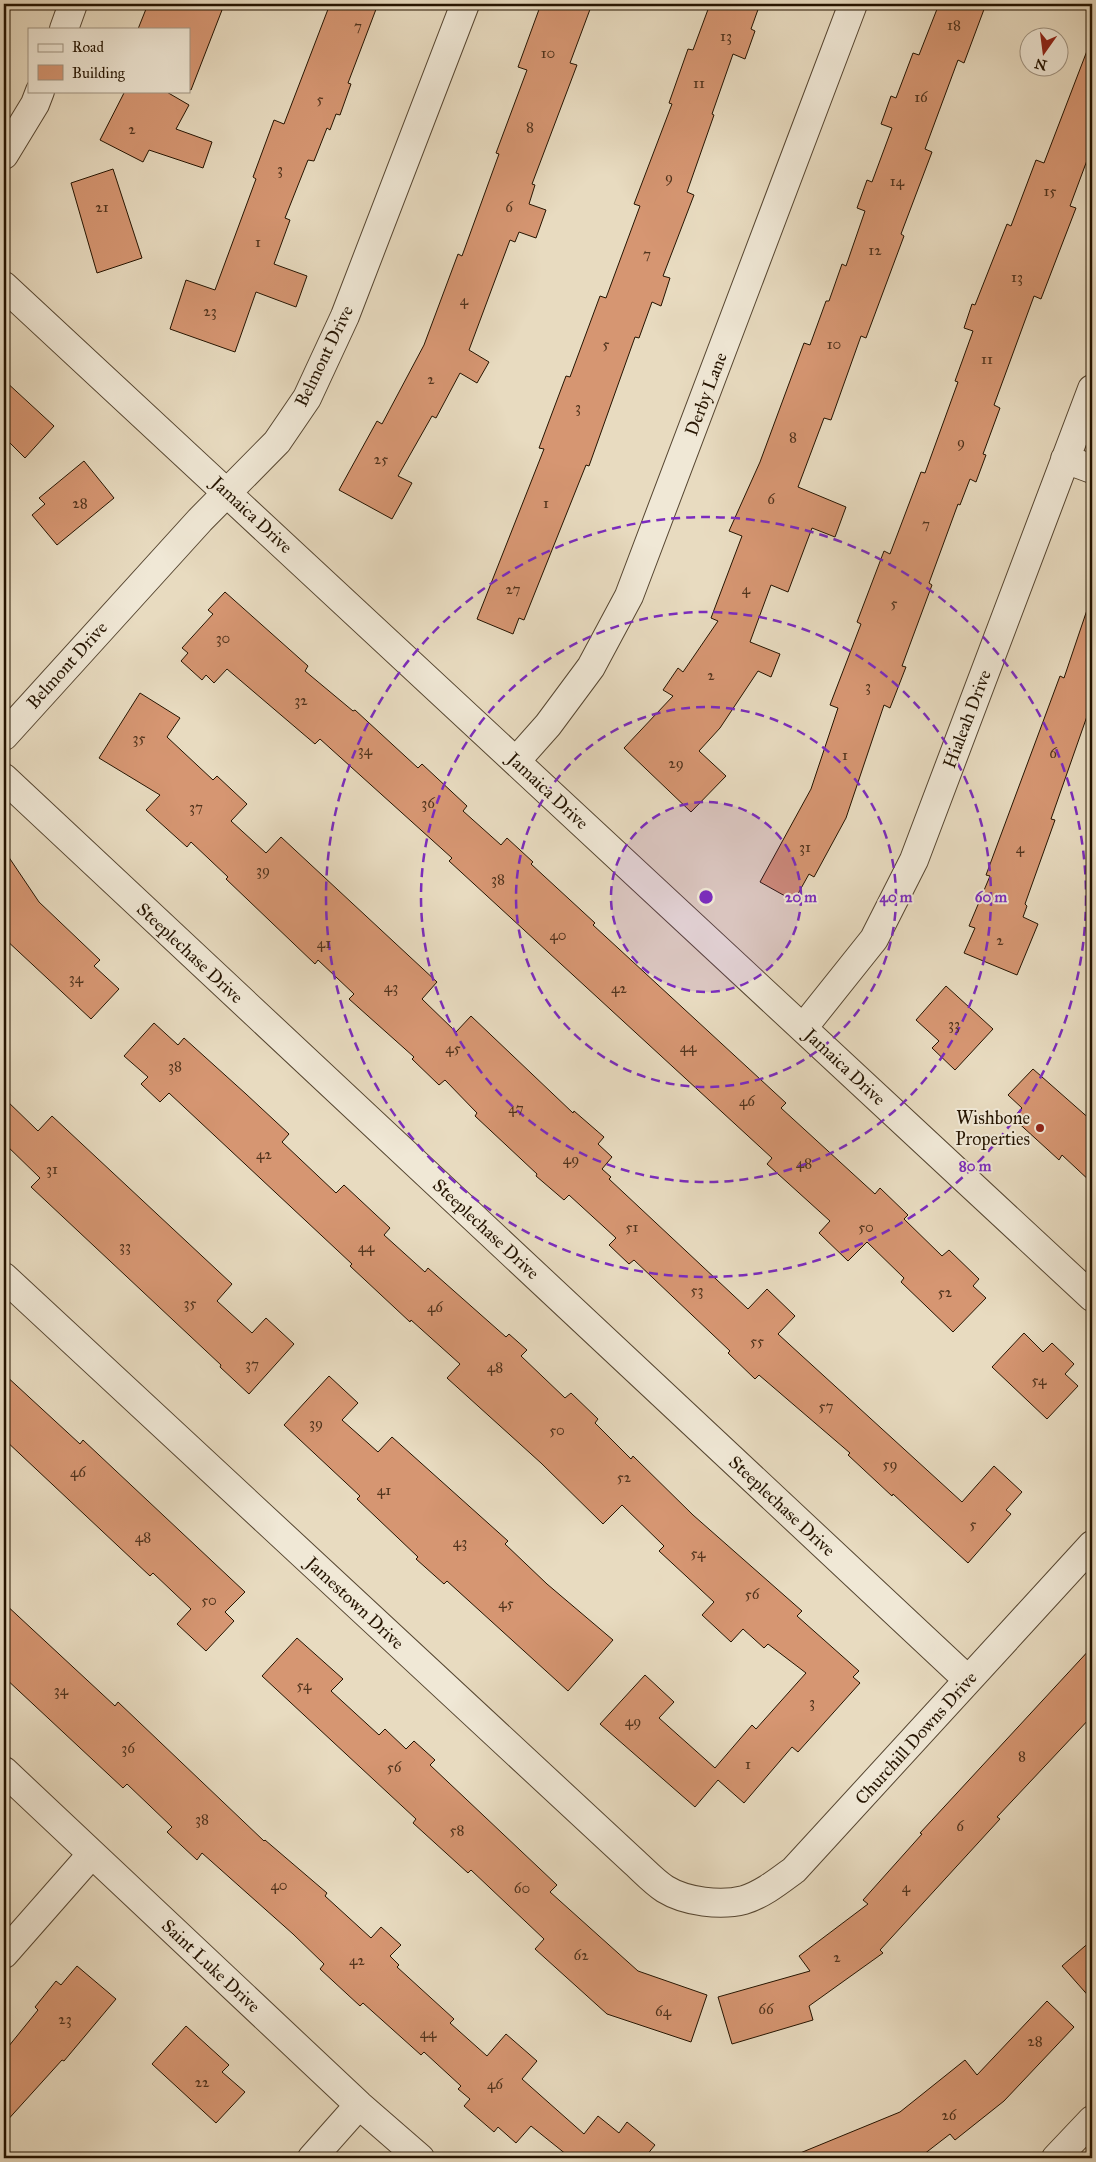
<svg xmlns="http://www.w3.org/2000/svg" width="1096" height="2162" viewBox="0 0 1096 2162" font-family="'IM FELL Great Primer',serif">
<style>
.building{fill:#d69672;stroke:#251401}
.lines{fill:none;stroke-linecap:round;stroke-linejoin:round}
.street-casing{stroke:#564631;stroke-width:30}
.street{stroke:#f0e8d6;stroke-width:28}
.ring{fill:none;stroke:#7b2cbf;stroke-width:2.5;stroke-dasharray:9 6}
.poi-dot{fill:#8f2418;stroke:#f0e8d6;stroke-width:2}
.labels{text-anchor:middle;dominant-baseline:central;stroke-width:4;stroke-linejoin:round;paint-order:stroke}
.number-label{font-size:15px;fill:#51341d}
.street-label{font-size:18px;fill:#251401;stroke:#f0e8d6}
.poi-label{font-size:18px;fill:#251401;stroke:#f0e8d6;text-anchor:end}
.centre{fill:#7b2cbf;stroke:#f0e8d6;stroke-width:2.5}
.ring-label{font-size:15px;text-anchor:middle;font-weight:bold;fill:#7b2cbf;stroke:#f0e8d6;stroke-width:4;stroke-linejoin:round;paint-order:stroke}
</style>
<rect width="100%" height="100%" fill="#e8dbc0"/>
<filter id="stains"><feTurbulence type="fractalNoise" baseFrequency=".004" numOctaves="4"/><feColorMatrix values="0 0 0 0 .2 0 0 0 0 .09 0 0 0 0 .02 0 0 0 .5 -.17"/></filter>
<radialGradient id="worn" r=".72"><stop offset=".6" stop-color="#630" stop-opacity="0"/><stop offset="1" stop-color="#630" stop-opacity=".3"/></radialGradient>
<path class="building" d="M148,4h58l16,6 -31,80 -2,-1v-60h-51z
M330,4h48l-30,79 3,1 -11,31 -4,-1 -6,16 -3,-2 -13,33 -6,-1 -23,58 5,2 -16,44 33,12 -11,31 -40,-15 -21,60 -65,-23 16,-49 29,10 41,-111 -3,-2 21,-57 10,4z
M541,4h51l-22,59 7,2 -45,119 3,1 -6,19 17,6 -10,28 -17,-6 -4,10 -5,-2 -41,110 20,12 -12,21 -17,-10 -24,45 -4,-2 -34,60 14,7 -20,36 -53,-29 38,-69 5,3 42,-79 34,-91 4,2 37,-102 -3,-1 31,-83 -9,-3z
M710,4h50l-9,25 4,2 -10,28 -12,-5 -21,60 2,1 -27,77 7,3 -31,81 7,2 -9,28 -9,-4 -13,36 -4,-1 -46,129 -3,-1 -62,155 -5,-2 -6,16 -36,-15 67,-170 -5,-1 27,-72 4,1 30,-81 6,2 34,-92 -6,-2 38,-100 -3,-1 19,-54 5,1z
M939,4h47l-22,59 -6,-3 -33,89 7,3 -31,82 3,2 -38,102 -5,-2 -30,84 -7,-2 -26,69 48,20 -11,30 -23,-9 -24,64 -17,-7 -21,57 30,12 -9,23 -13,-6 -38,57 -21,23 27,25 -35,36 -67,-64 49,-52 -10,-6 15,-22 5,4 35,-51 -7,-3 31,-82 -13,-5 31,-69 44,-119 6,2 16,-44h3l13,-37 4,2 19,-55 -8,-3 10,-28 5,2 20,-54 -11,-4 10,-28 5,2 17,-45 6,2z
M1090,43h2v104l-22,59 6,2 -35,91 -7,-3 -40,109 6,3 -17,46 3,1 -10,27 -6,-3 -10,26 -2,-1 -29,79 3,2 -30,81 4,1 -16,41 -6,-3 -38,113 -32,59 -5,-3 -15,27 -34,-19 51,-93 27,-81 -8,-3 31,-81 -4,-2 27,-71 6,3 31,-82 4,1 33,-91 -3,-1 18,-50 -9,-3 8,-24 3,1 32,-81 4,2 25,-66 8,3z
M125,91h40l24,14 -13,24 36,13 -9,26 -54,-18 -6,12 -43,-22z
M113,169l29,89 -45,15 -26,-90z
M4,380l50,46 -29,32 -21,-21z
M84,461l30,37 -57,47 -25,-30 13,-11 -6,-6z
M225,592l83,74 -3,5 48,40 2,-1 63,58 4,-4 45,42 -4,5 38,34 6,-7 26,24 -2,2 64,59 -2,2 193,178 -5,5 94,86 5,-6 28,27 -4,4 38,37 7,-6 30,29 -6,7 13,12 -33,34 -52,-50 3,-4 -37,-36 -19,19 -29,-28 11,-12 -63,-57 5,-6 -323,-297 3,-3 -132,-119 -5,5 -88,-75 -13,14 -8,-8 -4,5 -21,-19 7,-8 -6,-5 31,-34 -5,-4z
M1088,607l4,1v94l-41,117 4,1 -30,84 2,2 -4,11 15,7 -21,51 -53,-22 11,-25 -6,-2 21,-50 -4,-1 26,-70 48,-129 4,2z
M140,693l40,25 -13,19 46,43 4,-4 30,28 -16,17 35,32 15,-16 156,145 -15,17 34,33 15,-16 102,97 1,-2 30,26 -6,7 14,13 -10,12 9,8 -2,2 139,130 19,-20 28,27 -17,18 184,168 32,-36 28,26 -16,18 5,4 -43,49 -75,-69 -1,2 -44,-41 2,-2 -91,-78 -4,4 -27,-26 2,-2 -96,-91 -5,4 -20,-19 7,-7 -47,-43 -5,5 -28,-24 1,-2 -62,-58 2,-3 -32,-33 -6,5 -27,-26 2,-2 -65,-58 5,-5 -36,-34 -3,4 -89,-85 2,-2 -37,-35 -4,5 -41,-37 14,-15 -61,-37z
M4,850l35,52 61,58 -6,6 25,23 -28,30 -87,-81z
M946,986l47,43 -38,41 -23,-22 7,-7 -23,-21z
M154,1023l24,22 6,-7 62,56 43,40 -7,8 54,51 8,-8 46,43 -6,7 41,37 3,-4 78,69 3,-3 18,16 -6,6 44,42 6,-5 27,26 -3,4 36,36 2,-3 60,59 109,96 -5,5 62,55 -6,6 7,6 -62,69 -6,-5 -48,56 -26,-23 -23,27 -95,-83 45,-49 29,27 -15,16 56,50 37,-43 4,4 50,-56 -38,-29 -4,4 -21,-19 -12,13 -29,-27 12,-13 -55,-51 5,-5 -42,-41 -19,19 -62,-61 -94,-85 13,-14 -49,-44 -1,2 -60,-56 2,-2 -183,-171 -9,9 -19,-18 7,-7 -24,-21z
M1033,1069l59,52v62l-30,-28 -3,5 -46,-42 9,-10 -14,-13z
M4,1098l34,33 14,-15 180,168 -15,17 35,32 14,-15 28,26 -45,50 -29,-27 1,-2 -190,-178 9,-9 -36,-35z
M1024,1333l19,19 9,-9 22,21 -9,10 13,12 -31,33 -55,-52z
M4,1374l76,70 3,-4 162,152 -20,20 9,9 -28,30 -29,-27 14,-15 -38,-36 -3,3 -146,-137z
M329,1376l29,27 -16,17 36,32 14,-15 116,104 -3,3 42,40 66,56 -45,51 -121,-110 -3,3 -28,-25 2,-2 -61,-58 3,-3 -76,-71z
M4,1603l111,103 3,-4 146,139 1,-1 62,53 -2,3 46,42 10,-11 20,18 -11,11 9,9 -2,2 57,52 -4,4 37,33 19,-22 31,27 -15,18 62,55 14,-18 21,17 8,-11 28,23 -9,11 3,2h-85l3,-3 -36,-29 -15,17 -18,-16 -4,5 -30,-26 6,-7 -12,-10 3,-3 -37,-34 -3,3 -58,-52 -3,3 -40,-37 4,-5 -31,-30 -91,-81 -5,7 -30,-28 5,-5 -45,-43 -4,4 -119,-111z
M297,1638l46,41 -12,12 48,44 6,-6 21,20 8,-8 21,19 -5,5 127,120 -7,7 88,79 69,24 -16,47 -84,-28 -72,-65 9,-10 -73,-69 -3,3 -55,-50 3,-4 -154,-143z
M1092,1647v69l-95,101 3,2 -120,131 3,3 -74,53 4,14 -81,24 -14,-47 92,-26 -11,-15 69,-52 -5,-4 59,-66 -2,-1z
M1092,1940v60l-30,-34z
M77,1966l39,33 -52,62 -2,-1 -58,64v-72l34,-42 -3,-3 21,-26 5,4z
M1047,2001l27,26 -70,74 -49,39 -5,-6 -31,24h-131l112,-46 65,-52 12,15z
M186,2026l43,39 -7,7 23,20 -29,31 -64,-59z"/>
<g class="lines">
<g class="street-casing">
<path id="street" d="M64,29l9,-25
M4,155l31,-51 5,-13
M4,286l1088,1011
M1065,459l27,10
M4,736l196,-216 77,-78 30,-44 38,-82 120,-312
M516,761l32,-36 43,-58 38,-71 224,-592
M4,778l964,902
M803,1028l71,-89 40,-79 178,-471
M4,1277l629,584c10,9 21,21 32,28 21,13 56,17 79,11 19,-6 35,-19 50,-30l298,-325
M4,1771l355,334 61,53
M4,1954l87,-99
M312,2158l47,-53
M1056,2158l36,-38"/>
</g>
<use href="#street" class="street"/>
</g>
<circle cx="706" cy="897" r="95" fill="#7b2cbf" fill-opacity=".12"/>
<g class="ring">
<circle cx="706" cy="897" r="95"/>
<circle cx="706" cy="897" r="190"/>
<circle cx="706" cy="897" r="285"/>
<circle cx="706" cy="897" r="380"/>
</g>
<circle class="poi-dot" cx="1040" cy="1128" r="5"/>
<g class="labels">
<g class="number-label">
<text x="954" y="25">18</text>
<text x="358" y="26">7</text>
<text x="726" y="36">13</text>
<text x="548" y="53">10</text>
<text x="699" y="83">11</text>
<text x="921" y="97">16</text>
<text x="320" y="99">5</text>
<text x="530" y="127">8</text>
<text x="132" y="129">2</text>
<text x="280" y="169">3</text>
<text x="669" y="177">9</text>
<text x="897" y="181">14</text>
<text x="1050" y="191">15</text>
<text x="102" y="207">21</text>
<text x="509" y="207">6</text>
<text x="258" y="242">1</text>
<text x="875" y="250">12</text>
<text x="647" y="254">7</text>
<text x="1017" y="277">13</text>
<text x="464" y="300">4</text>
<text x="210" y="311">23</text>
<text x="606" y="344">5</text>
<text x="834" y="344">10</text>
<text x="987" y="359">11</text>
<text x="431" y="379">2</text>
<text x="578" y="407">3</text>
<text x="793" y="437">8</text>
<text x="961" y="442">9</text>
<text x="381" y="459">25</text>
<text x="771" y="499">6</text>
<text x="80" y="503">28</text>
<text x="546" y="503">1</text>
<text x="926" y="524">7</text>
<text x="513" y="589">27</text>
<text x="746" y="589">4</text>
<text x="894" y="603">5</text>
<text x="223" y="638">30</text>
<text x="711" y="675">2</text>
<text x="868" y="686">3</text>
<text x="301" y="700">32</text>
<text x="139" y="738">35</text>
<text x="365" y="750">34</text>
<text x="1053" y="753">6</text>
<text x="845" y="755">1</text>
<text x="676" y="763">29</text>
<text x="428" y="803">36</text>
<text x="196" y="807">37</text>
<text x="805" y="847">31</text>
<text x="1020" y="848">4</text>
<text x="263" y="870">39</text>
<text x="498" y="879">38</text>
<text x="558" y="935">40</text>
<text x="1000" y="940">2</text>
<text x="324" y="943">41</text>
<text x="76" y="978">34</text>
<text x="391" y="987">43</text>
<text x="619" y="988">42</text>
<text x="954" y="1024">33</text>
<text x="688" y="1047">44</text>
<text x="453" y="1048">45</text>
<text x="175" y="1066">38</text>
<text x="747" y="1101">46</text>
<text x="516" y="1108">47</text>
<text x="264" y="1154">42</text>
<text x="571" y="1159">49</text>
<text x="804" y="1163">48</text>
<text x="52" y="1169">31</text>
<text x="632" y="1227">51</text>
<text x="866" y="1227">50</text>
<text x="125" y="1246">33</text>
<text x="366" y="1247">44</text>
<text x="697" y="1290">53</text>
<text x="945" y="1292">52</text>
<text x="190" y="1303">35</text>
<text x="435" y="1307">46</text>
<text x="757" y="1341">55</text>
<text x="252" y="1364">37</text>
<text x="495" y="1367">48</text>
<text x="1039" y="1380">54</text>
<text x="826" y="1406">57</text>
<text x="316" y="1423">39</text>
<text x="557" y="1430">50</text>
<text x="890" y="1464">59</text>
<text x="78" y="1472">46</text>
<text x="624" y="1477">52</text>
<text x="384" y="1490">41</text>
<text x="973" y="1524">5</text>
<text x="143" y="1537">48</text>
<text x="460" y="1542">43</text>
<text x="698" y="1553">54</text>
<text x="752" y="1594">56</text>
<text x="209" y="1600">50</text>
<text x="506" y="1603">45</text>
<text x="304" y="1685">54</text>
<text x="61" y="1690">34</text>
<text x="812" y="1702">3</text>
<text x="633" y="1721">49</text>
<text x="128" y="1748">36</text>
<text x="1022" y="1756">8</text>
<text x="748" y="1764">1</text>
<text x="394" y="1767">56</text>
<text x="202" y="1819">38</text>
<text x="960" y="1826">6</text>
<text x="457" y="1830">58</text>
<text x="279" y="1885">40</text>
<text x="906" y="1887">4</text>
<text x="522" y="1888">60</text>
<text x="581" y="1955">62</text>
<text x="837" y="1957">2</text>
<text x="357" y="1960">42</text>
<text x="766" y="2009">66</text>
<text x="663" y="2011">64</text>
<text x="65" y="2019">23</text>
<text x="428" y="2033">44</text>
<text x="1035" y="2041">28</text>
<text x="202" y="2082">22</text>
<text x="495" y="2084">46</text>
<text x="949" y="2115">26</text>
</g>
<g class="street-label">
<text transform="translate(324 356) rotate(-64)">Belmont Drive</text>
<text transform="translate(706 394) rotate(-69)">Derby Lane</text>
<text transform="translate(252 515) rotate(43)">Jamaica Drive</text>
<text transform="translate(67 665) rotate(-48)">Belmont Drive</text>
<text transform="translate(967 719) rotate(-69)">Hialeah Drive</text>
<text transform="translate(548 791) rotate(43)">Jamaica Drive</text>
<text transform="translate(190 953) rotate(43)">Steeplechase Drive</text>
<text transform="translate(845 1067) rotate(43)">Jamaica Drive</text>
<text transform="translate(486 1229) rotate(43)">Steeplechase Drive</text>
<text transform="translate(782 1506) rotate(43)">Steeplechase Drive</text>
<text transform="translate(355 1603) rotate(43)">Jamestown Drive</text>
<text transform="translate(916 1738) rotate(-48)">Churchill Downs Drive</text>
<text transform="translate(211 1966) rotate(43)">Saint Luke Drive</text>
</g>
<g class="poi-label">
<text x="1030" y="1118">Wishbone<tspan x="1030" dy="21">Properties</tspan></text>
</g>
</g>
<circle cx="706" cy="897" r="8" class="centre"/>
<g class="ring-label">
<text x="801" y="902">20 m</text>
<text x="896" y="902">40 m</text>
<text x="991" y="902">60 m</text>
<text x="975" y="1171">80 m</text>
</g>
<rect width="1096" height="2162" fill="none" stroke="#e8dbc0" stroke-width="20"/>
<rect x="5" y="5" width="1086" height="2152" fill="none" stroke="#251401" stroke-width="2.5"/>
<rect x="10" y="10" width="1076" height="2142" fill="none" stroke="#251401"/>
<rect x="28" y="28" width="162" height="65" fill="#f0e8d6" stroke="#9f9381"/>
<rect x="38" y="44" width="25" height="8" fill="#f0e8d6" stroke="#9f9381"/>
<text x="72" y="52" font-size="15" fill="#251401">Road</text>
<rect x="38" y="65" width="25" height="15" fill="#d69672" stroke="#9f9381"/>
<text x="72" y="78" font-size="15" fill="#251401">Building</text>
<g transform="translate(1044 52) rotate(194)"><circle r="24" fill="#f0e8d6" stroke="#9f9381"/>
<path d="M0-4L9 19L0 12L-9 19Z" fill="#8f2418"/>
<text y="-8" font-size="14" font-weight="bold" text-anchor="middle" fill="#251401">N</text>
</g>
<rect width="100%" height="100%" filter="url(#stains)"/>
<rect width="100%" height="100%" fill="url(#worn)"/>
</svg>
